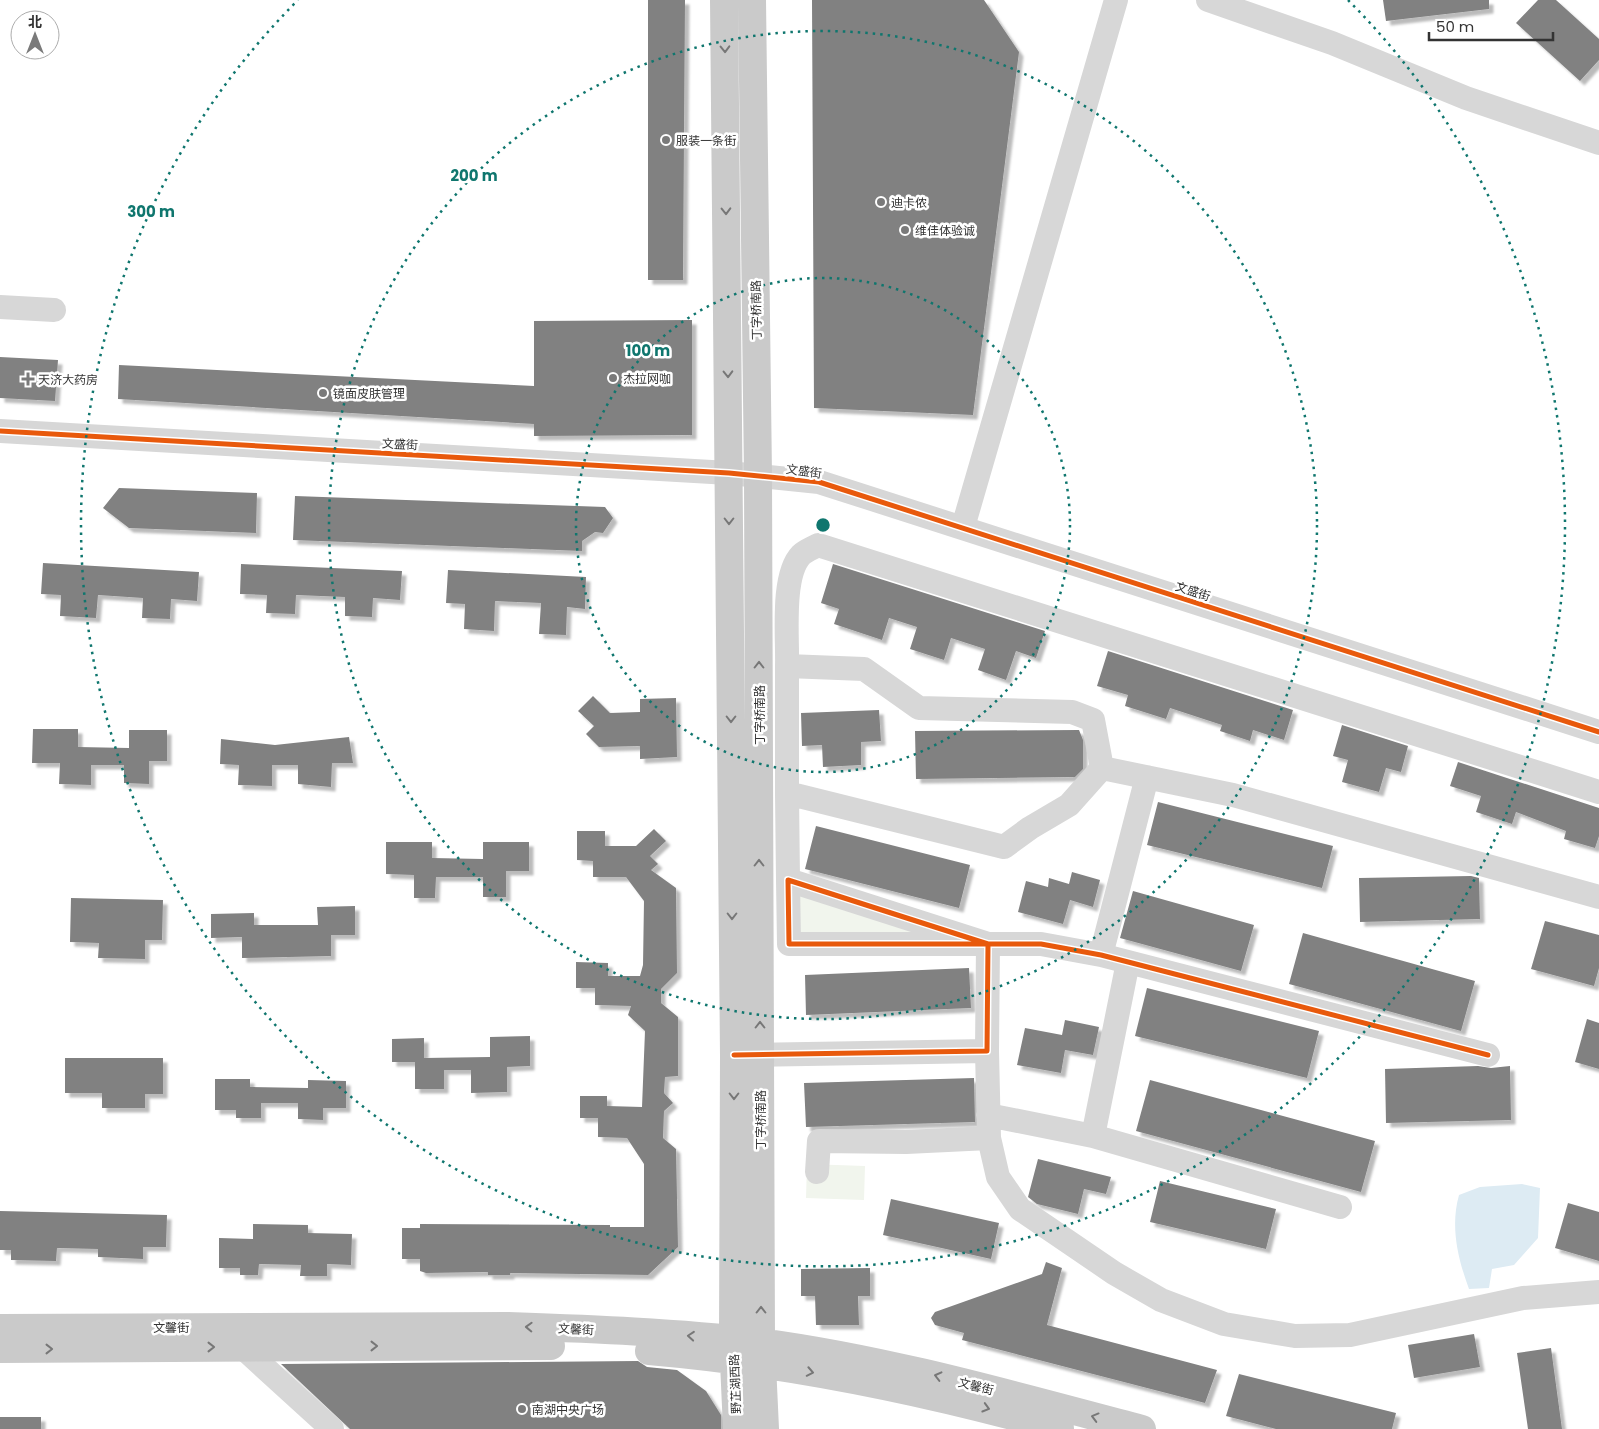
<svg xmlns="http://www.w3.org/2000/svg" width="1599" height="1429" viewBox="0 0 1599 1429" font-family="Poppins,'Noto Sans SC',sans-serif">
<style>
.green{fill:#f1f5ed}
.water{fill:#ddebf3}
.building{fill:#818181;filter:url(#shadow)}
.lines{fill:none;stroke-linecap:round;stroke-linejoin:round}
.minor{stroke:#d7d7d7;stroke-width:24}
.major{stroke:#cacaca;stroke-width:28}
.cycleway-casing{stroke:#fff;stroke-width:8}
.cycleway{stroke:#e8590c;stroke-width:5}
.oneway{stroke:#777}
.ring{fill:none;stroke:#0f766e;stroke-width:2.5;stroke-dasharray:2.5 5}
.poi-dot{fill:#7a7a7a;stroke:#fff;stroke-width:2}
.labels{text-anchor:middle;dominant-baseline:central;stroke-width:5;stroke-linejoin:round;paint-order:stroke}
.poi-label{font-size:12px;fill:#333;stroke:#fff;text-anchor:start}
.street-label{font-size:12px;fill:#333;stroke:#fff}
.centre{fill:#0f766e;stroke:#fff;stroke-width:2.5}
.ring-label{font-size:15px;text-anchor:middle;font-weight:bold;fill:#0f766e;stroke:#fff;stroke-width:5;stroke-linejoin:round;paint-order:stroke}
</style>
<defs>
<filter id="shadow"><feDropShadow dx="4.5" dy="4.5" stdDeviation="1" flood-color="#0004"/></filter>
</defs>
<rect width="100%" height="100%" fill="#fff"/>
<path class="green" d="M798,890l148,46h-149z
M807,1164l58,2 -1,34 -58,-2z"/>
<path class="water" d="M1522,1184l18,4 -2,50 -24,27 -22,4 -3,19 -20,1c-11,-30 -19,-62 -10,-94l21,-8z"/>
<path class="building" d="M648,0h37l-2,280h-35z
M812,0h172l35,52 -46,363 -159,-7z
M1383,0h106v9l-103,12z
M1538,0h18l43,39v21l-19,21 -64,-58z
M692,320v115l-158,1v-12l-416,-25 1,-34 415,21v-65z
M0,357l58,3 -3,41 -55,-3z
M119,488l138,5 -1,40 -127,-5 -26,-20z
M295,496l310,11 8,11 -10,15 -8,-1 -13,9v10l-289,-11z
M43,563l156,9 -2,29 -26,-2 -1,20 -28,-1 1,-20 -45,-3 -2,23 -36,-2 1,-21 -20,-1z
M241,564l161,7 -2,29 -27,-2 -1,19 -27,-1v-19l-49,-2 -1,19 -29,-1 1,-18 -27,-1z
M833,564l212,67 -9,27 -20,-7 -10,29 -28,-10 7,-21 -34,-11 -7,22 -34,-11 7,-22 -28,-9 -7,22 -48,-16 5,-15 -18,-6z
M448,570l138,7 -1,32 -18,-2 -1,28 -27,-1 2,-31 -46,-2 -1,30 -30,-2 1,-25 -19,-1z
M1108,651l185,59 -9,30 -31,-10 -3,11 -30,-10 2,-6 -52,-17 -4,11 -41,-13 3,-11 -31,-9z
M593,696l17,17 30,-1v-13l36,-1 1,59 -37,2v-13l-41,1 -13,-13 8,-8 -16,-15z
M879,710l2,31 -20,1v23l-38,2 -1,-22 -20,1 -1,-33z
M1342,725l66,21 -7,26 -15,-4 -7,24 -37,-10 6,-22 -15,-4z
M33,729h45v18l51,1v-18h38v31h-18v23l-25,-1v-18h-33v20l-32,-1 1,-21h-28z
M1079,730l4,10v29l-8,8 -159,2 -1,-48z
M349,737l4,26h-21l-1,24 -33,-3v-19h-26v21l-34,-1 1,-20 -19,-1 1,-25 54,6z
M1458,762l141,46v28l-4,12 -31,-9 2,-8 -50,-19 -4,12 -36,-12 5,-16 -31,-10z
M1158,802l175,44 -11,42 -175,-43z
M816,826l154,39 -11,43 -154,-39z
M654,829l12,12 -16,15 8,8 -7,6 25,18 1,85 -16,16v14l17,14v59l-13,1 -1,16 9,10 -9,8 -1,27 13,11 2,98 -30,28 -138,-2v2h-22v-3l-62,1 -6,-2v-12h-18v-31h18v-4l190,1v2h34v-63l-17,-26 -29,-1v-19h-18v-22h27v10l35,1 3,-76 -17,-16 3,-9 -36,-1v-17h-19v-26l32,1v13h32l3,-11 1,-64 -18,-24h-33v-16l-16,-1v-29h28v15h31z
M386,842h46v16l51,1v-17h46v29h-23v26h-23v-20h-47l-1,21h-21v-23l-28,-1z
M1072,872l28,8 -7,27 -23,-7 -7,24 -45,-12 8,-31 22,6 1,-9 20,6z
M1471,876l8,2 1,41 -120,3 -1,-44z
M1133,891l121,34 -13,46 -121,-33z
M71,898l92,2 -1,40h-17v19l-47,-1 1,-15 -29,-1z
M355,906v29h-24v21l-89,2v-21l-31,1v-24l43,-1v12h64l-1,-18z
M1545,921l54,14v33l-5,18 -63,-17z
M1303,933l172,48 -14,50 -172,-47z
M969,968l2,40 -165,7 -1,-40z
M1147,988l172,43 -12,47 -172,-42z
M1587,1019l12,4v46l-24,-7z
M1065,1020l34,7 -6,28 -28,-5 -4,23 -44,-8 8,-37 37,7z
M530,1036v30l-23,1v25l-36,1v-23h-27v19h-29v-27h-23v-23l32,-1v20l66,-1v-20z
M65,1058h98v36h-18v14h-43v-15h-37z
M1478,1066l13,2 19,-2 1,54 -125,3 -1,-54z
M974,1078l1,44 -169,5 -2,-44z
M215,1079h35v8l58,1v-8l38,1v27h-23v12l-25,-1v-16h-37v15h-25v-8h-21z
M1150,1080l225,61 -14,51 -225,-61z
M1038,1159l73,18 -5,17 -22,-5 -6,25 -41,-10 -9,-7z
M1160,1181l116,28 -10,40 -116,-27z
M891,1199l108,24 -8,36 -108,-24z
M1568,1203l31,9v49l-44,-13z
M0,1211l167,4 -1,32h-23v12l-45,-2v-8l-41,-1 -1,13 -45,-1v-10h-11z
M253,1224l55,1v8l44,1 -1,31 -24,-1v12h-27l1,-11 -42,-1 -1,11h-18v-7h-21v-30l34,1z
M1046,1262l16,6 -15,57 170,45 -12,33 -243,-63 2,-7 -29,-8 -4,-7 4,-6 107,-38z
M870,1268v28h-12l1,29h-43l-1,-29h-14v-27z
M1474,1334l6,33 -66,11 -6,-33z
M1551,1348l11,81h-34l-11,-76z
M638,1361l9,6 30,3 29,21 15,24v14h-371l-69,-65z
M1239,1374l157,39 -4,16h-116l-50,-13z
M0,1417h41v12h-41z"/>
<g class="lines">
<path class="minor" d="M1208,0l124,43 134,55 133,45
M0,307l54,3
M0,431l729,42 90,9 780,250
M963,527l153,-527
M787,666c1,-27 -6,-90 14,-111 4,-4 12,-7 17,-10l781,247
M787,793v-127l77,3 55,39 153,4 21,8 9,48 131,27 366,102
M788,880l-1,-87 217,54 26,-19 39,-23 33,-37
M1101,955l46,-178
M743,1055l244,-4 1,-107h-199l-1,-64 200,64h53l60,11 387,100
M988,1115l105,21 35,-174
M1093,1136l247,71
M989,1138l9,39 22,32 94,64 47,27 63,24 71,12 55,-1 173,-37 76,-6
M817,1172l2,-31 87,1 83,-4 -2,-87
M242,1347l90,82"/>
<path class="major" d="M724,0l10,1055 -1,285 4,89
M752,0l6,476 3,867 4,86
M0,1328l507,-2c84,3 169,6 253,16 129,17 256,54 382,87
M0,1349l551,-3
M649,1351c139,12 276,40 411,78"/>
<g class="cycleway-casing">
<path id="cycleway" d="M0,431l729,42 90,9 780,250
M734,1055l253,-4 1,-107h-199l-1,-64 200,64h53l60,11 387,100"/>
</g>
<use href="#cycleway" class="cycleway"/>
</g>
<defs><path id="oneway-chevron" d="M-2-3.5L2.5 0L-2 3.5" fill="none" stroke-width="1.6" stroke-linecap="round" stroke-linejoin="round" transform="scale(1.25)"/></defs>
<g class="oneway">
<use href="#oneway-chevron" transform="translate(725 49) rotate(89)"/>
<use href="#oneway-chevron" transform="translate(726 211) rotate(89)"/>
<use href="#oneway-chevron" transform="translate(728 374) rotate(89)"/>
<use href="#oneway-chevron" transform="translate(729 521) rotate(90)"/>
<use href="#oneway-chevron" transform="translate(759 665) rotate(-90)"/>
<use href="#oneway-chevron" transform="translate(731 719) rotate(90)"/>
<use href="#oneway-chevron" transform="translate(759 863) rotate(-90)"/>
<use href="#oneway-chevron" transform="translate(732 916) rotate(90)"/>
<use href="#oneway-chevron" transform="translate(760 1025) rotate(-90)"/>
<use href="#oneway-chevron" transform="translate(734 1096) rotate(90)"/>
<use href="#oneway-chevron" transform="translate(761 1310) rotate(-90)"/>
<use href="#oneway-chevron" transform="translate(529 1327) rotate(-178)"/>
<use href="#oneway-chevron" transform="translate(691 1336) rotate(-175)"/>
<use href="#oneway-chevron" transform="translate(374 1346)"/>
<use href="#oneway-chevron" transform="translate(211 1347)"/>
<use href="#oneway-chevron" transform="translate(49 1349)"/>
<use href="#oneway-chevron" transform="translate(810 1372) rotate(11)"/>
<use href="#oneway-chevron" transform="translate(938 1376) rotate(-166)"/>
<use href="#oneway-chevron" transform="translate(986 1408) rotate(16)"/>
<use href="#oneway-chevron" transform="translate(1095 1417) rotate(-165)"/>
</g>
<g class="ring">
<circle cx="823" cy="525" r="247"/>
<circle cx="823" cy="525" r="494"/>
<path d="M1348 0A742 742 0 1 1 298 0"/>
</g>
<g class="poi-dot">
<circle cx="666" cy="140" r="5"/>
<circle cx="881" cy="202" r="5"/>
<circle cx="905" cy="230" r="5"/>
<circle cx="613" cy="378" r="5"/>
<path d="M25.5 371.5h5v5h5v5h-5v5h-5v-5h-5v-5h5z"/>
<circle cx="323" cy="393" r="5"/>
<circle cx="522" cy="1409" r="5"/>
</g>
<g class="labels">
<g class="poi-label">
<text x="676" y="140">服装一条街</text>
<text x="891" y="202">迪卡侬</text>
<text x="915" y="230">维佳体验诚</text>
<text x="623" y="378">杰拉网咖</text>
<text x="38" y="379">天济大药房</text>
<text x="333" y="393">镜面皮肤管理</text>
<text x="532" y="1409">南湖中央广场</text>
</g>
<g class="street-label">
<text transform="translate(756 310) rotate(-91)">丁字桥南路</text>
<text transform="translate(400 444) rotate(3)">文盛街</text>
<text transform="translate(804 471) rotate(8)">文盛街</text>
<text transform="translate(1193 591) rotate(18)">文盛街</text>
<text transform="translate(759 715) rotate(-90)">丁字桥南路</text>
<text transform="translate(760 1120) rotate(-90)">丁字桥南路</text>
<text x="171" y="1327">文馨街</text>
<text transform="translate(576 1329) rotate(3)">文馨街</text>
<text transform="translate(735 1384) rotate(-92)">野芷湖西路</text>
<text transform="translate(976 1386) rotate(14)">文馨街</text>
</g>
</g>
<circle cx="823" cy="525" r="8" class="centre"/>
<g class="ring-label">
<text x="474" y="181">200 m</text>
<text x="151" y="217">300 m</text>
<text x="648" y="356">100 m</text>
</g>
<g transform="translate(35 35)"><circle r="24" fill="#ffffff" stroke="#adadad"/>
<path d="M0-4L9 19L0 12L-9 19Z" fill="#7a7a7a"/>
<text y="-8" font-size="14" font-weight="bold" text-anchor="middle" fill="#333333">北</text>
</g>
<path d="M1429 32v8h124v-8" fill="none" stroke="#333333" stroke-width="2.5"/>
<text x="1436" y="32" font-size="15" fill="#333333" stroke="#ffffff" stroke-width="4" paint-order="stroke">50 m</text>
</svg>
